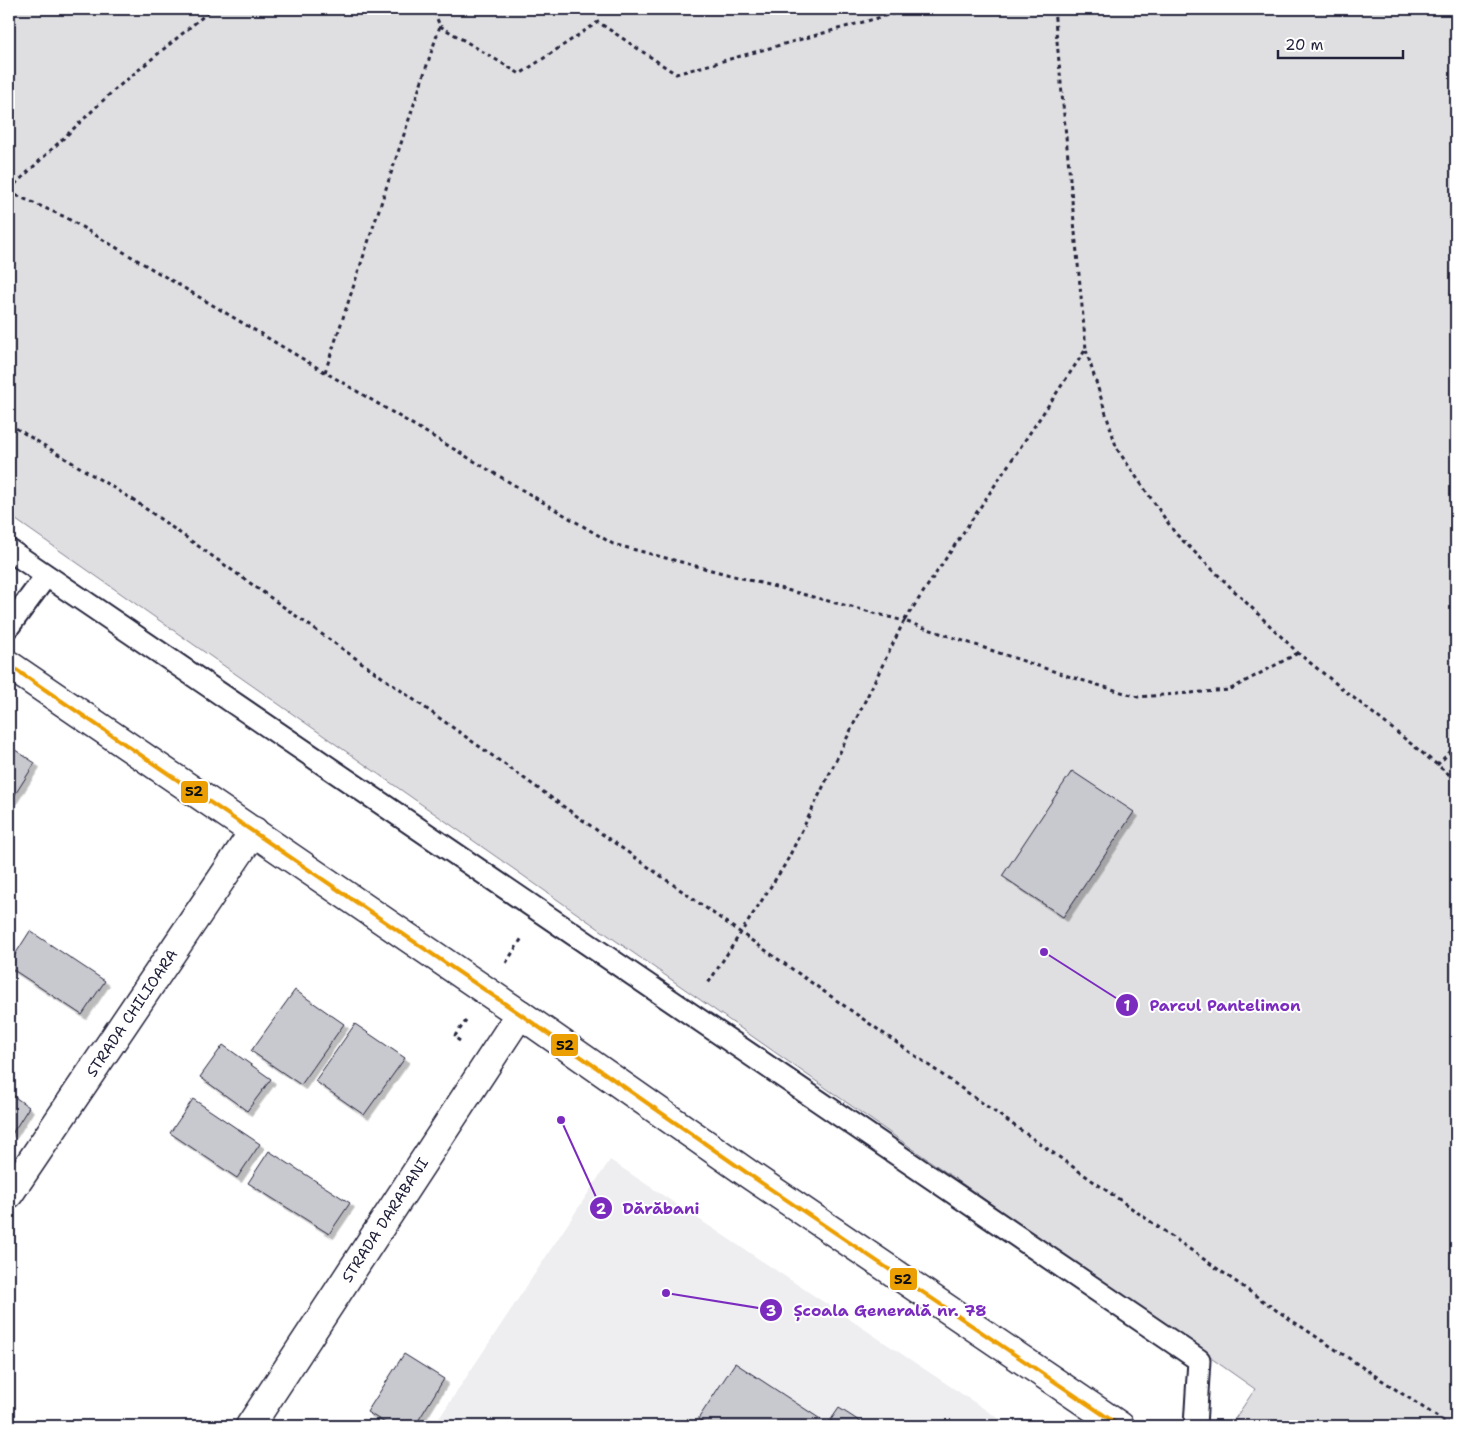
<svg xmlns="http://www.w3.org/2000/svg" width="1465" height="1435" viewBox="0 0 1465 1435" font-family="'Shantell Sans',sans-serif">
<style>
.built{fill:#eeeef1}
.green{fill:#dfdfe2;stroke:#80808e}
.building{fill:#c8c8cf;stroke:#22223b;filter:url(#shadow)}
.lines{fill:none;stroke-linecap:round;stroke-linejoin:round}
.service-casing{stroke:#22223b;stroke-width:25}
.minor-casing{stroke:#22223b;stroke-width:31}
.secondary-casing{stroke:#22223b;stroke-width:31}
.path{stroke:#22223b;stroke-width:3;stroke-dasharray:4 4;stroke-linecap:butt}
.service{stroke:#fff;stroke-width:21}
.minor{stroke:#fff;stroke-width:28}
.secondary{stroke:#fff;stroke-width:28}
.bus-1-casing{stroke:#fff;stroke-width:8}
.bus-1{stroke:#ec9f03;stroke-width:4}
.labels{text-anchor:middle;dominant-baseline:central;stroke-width:4;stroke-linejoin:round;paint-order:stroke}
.street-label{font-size:15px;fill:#22223b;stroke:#fff}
.leader{fill:none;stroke:#7b2cbf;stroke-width:2}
.callout-dot{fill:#7b2cbf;stroke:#fff;stroke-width:2}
.mark-label{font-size:15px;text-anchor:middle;font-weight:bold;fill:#fff}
.callout-label{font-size:16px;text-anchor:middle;font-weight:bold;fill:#7b2cbf;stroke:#fff;stroke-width:4;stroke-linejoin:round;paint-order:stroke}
.line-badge{stroke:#fff;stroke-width:2}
.pale-badge-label{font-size:14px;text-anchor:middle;font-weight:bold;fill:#111}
</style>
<defs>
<filter id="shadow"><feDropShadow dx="4.5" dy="4.5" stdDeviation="0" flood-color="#0004"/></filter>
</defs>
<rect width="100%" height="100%" fill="#fff"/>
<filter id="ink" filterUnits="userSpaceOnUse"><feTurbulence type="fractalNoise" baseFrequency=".02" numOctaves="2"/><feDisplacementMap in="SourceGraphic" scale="10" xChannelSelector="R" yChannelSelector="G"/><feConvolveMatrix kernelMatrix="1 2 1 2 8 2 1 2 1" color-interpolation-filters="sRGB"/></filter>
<g filter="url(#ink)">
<path class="built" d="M610,1160l400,266h-576z"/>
<path class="green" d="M9,9h1447v1417h-226l25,-37 -1246,-874z"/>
<path class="building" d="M9,746l26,17 -26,41z
M1072,771l62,41 -71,105 -61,-41z
M30,931l75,50 -23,34 -73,-48v-3z
M295,990l49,34 -43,61 -50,-34z
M355,1024l50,34 -41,57 -49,-34z
M223,1045l48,34 -24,32 -47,-34z
M9,1093l20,14 -17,27 -3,-2z
M193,1099l67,45 -23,34 -67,-45z
M269,1151l81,52 -21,31 -81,-51z
M404,1354l40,25 -29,47h-25l-23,-14z
M735,1363l93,61 11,-16 28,18h-158l-11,-7z"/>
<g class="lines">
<g class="service-casing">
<path id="service" d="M9,550l1190,810 -4,66
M9,626l37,-50"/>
</g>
<g class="minor-casing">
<path id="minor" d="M9,1194l245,-363
M250,1426l270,-412"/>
</g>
<g class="secondary-casing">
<path id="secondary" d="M9,665l511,349 230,161 370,251"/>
</g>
<path class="path" d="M1054,9l32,340 -182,272 164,55 70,21 91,-7 69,-37
M440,26l80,48 78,-52 78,52 234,-65
M9,190l103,-98 100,-83
M9,192l56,25 548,327 291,77 -118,242 -79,122
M1086,350l31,99 58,84 123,120 158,127
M325,372l115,-346 -7,-17
M9,424l126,77 606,432 535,377 175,116
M1437,765l19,-19
M506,963l16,-25
M460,1041l-6,-4 12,-16"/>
<use href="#service" class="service"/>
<use href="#minor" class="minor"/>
<use href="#secondary" class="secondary"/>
<g class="bus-1-casing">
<path id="bus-1" d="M9,665l511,349 230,161 370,251"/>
</g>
<use href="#bus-1" class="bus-1"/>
</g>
</g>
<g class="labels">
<g class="street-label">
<text transform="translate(132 1013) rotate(-56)">STRADA CHILIOARA</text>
<text transform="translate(385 1220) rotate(-57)">STRADA DARABANI</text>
</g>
</g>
<path class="leader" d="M1044 952L1127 1005M561 1120L601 1208M666 1293L771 1310"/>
<g class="callout-dot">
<circle cx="1044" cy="952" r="5"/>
<circle cx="561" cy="1120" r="5"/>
<circle cx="666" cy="1293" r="5"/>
<circle cx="1127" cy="1005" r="12"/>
<circle cx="601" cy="1208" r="12"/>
<circle cx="771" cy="1310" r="12"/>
</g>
<g class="mark-label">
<text x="1127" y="1011">1</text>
<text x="601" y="1214">2</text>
<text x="771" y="1316">3</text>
</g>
<g class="callout-label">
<text x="1225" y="1011">Parcul Pantelimon</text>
<text x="661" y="1214">Dărăbani</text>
<text x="890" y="1316">Școala Generală nr. 78</text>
</g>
<g class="line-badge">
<rect x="180" y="780" width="29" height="24" rx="5" fill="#ec9f03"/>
<rect x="550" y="1033" width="29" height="24" rx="5" fill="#ec9f03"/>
<rect x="889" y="1267" width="29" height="24" rx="5" fill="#ec9f03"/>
</g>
<g class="pale-badge-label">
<text x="194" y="796">52</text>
<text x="565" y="1050">52</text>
<text x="903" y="1284">52</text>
</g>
<rect width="1465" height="1435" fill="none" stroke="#fff" stroke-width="30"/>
<rect x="15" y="15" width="1435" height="1405" fill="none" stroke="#22223b" stroke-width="2" filter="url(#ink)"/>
<path d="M1278 50v8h125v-8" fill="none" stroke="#22223b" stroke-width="2.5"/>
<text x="1285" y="50" font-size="15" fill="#22223b" stroke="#ffffff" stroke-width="4" paint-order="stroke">20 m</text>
</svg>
